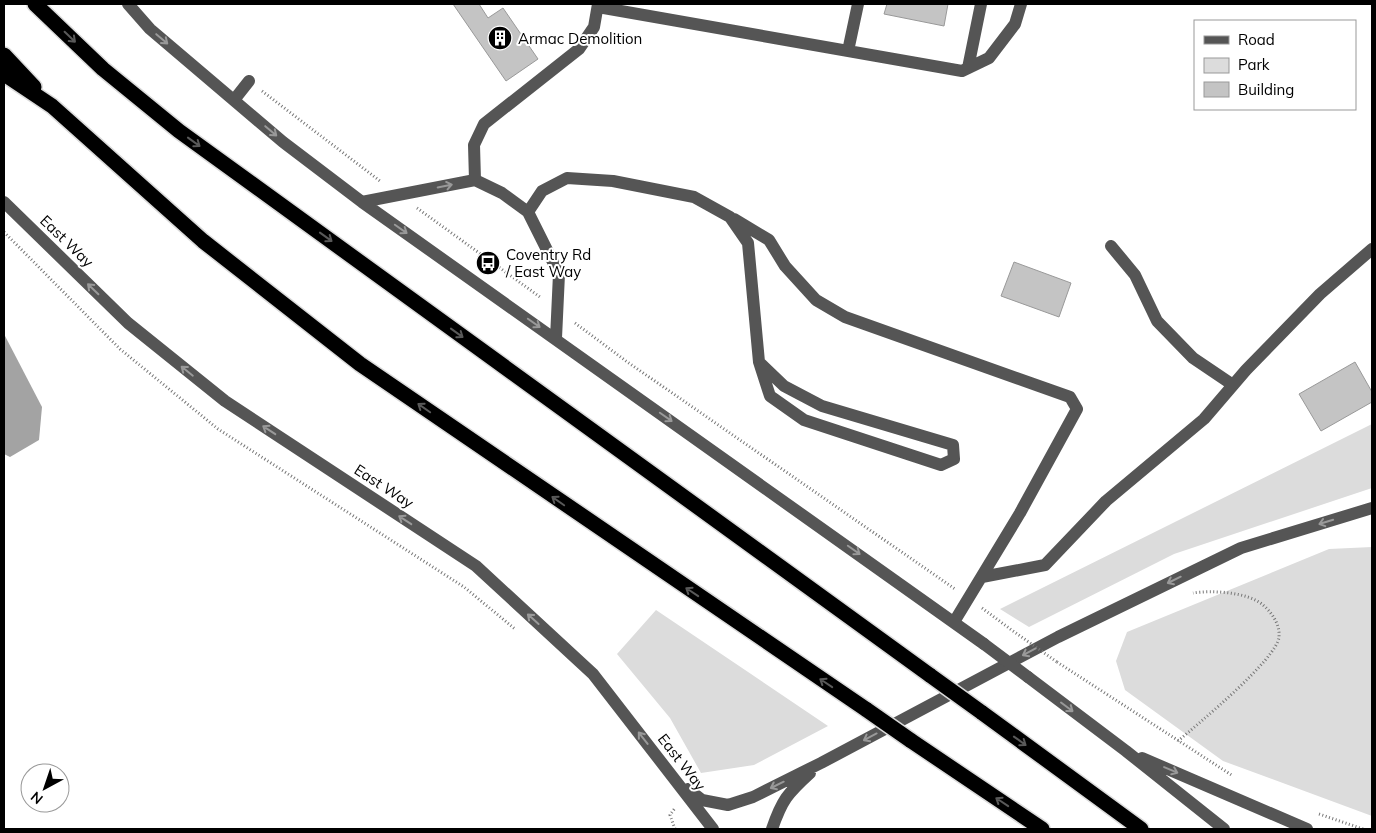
<svg xmlns="http://www.w3.org/2000/svg" width="1376" height="833" viewBox="0 0 1376 833" font-family="Mulish,sans-serif">
<style>
.green{fill:#dcdcdc}
.water{fill:#a3a3a3}
.building{fill:#c4c4c4;stroke:#999}
.lines{fill:none;stroke-linecap:round;stroke-linejoin:round}
.highway-casing{stroke:#dbdbdb;stroke-width:18}
.path{stroke:#777;stroke-width:3;stroke-dasharray:1 2.5;stroke-linecap:butt}
.minor{stroke:#555;stroke-width:12}
.highway{stroke:#000;stroke-width:15}
.highway-bridge-casing{stroke:#dbdbdb;stroke-width:18;stroke-linecap:butt}
.path-bridge{stroke:#777;stroke-width:3;stroke-dasharray:1 2.5;stroke-linecap:butt}
.minor-bridge{stroke:#555;stroke-width:12}
.highway-bridge{stroke:#000;stroke-width:15}
.oneway{stroke:#595959}
.oneway2{stroke:#999}
.labels{text-anchor:middle;dominant-baseline:central;stroke-width:4;stroke-linejoin:round;paint-order:stroke}
.poi-label{font-size:15px;fill:#000;stroke:#fff;text-anchor:start}
.street-label{font-size:15px;fill:#000;stroke:#fff}
</style>
<rect width="100%" height="100%" fill="#fff"/>
<path class="green" d="M1372,424v64l-198,66 -145,73 -29,-18z
M1372,547v269l-149,-55 -98,-71 -9,-29 11,-29 202,-83z
M656,610l172,116 -74,39 -53,8 -31,-55 -53,-64z"/>
<path class="water" d="M4,334l38,73 -3,33 -29,17 -6,-3z"/>
<path class="building" d="M453,4h26l9,14 15,-10 35,51 -32,22z
M887,4h61l-4,22 -60,-12z
M1014,262l57,21 -12,34 -58,-21z
M1355,362l17,30v10l-51,29 -22,-37z"/>
<g class="lines">
<g class="highway-casing">
<path id="highway" d="M35,4l68,65 76,62 752,545
M4,55l30,32
M4,74l48,32 151,135 157,123 507,346
M981,712l160,117
M910,740l132,89"/>
</g>
<path class="path" d="M262,91l118,90
M417,208l123,89
M4,232l116,117 98,80 246,158 51,42
M575,323l51,38 329,228
M982,608l31,23
M1057,662l176,114
M1178,741c20,-17 99,-82 101,-104 1,-13 -7,-24 -16,-32 -15,-13 -51,-15 -70,-12
M1319,814l44,15
M675,829l-5,-14 5,-7"/>
<path class="minor" d="M128,4l22,25 133,113 79,60 622,442
M598,7l364,64 27,-13 26,-34 6,-20
M848,51l10,-47
M968,68l13,-64
M234,100l15,-19
M475,180l-1,-35 10,-21 95,-75 15,-22 4,-23
M4,202l124,121 97,78 251,165 117,108 120,155
M362,202l113,-22 27,13 26,19 31,62 -3,64
M528,212l14,-21 25,-13 46,3 81,16 36,20 18,26 11,119 11,34 34,24 137,45 13,-6 -1,-14 -131,-39 -38,-20 -25,-24
M734,219l35,21 16,26 31,34 29,17 225,80 7,12 -57,104 -66,109
M1111,246l24,29 22,46 36,37 40,27
M982,577l63,-12 61,-64 98,-82 42,-49 74,-76 52,-45
M1028,677l98,74 98,78
M1142,758l165,71
M688,789l14,11 26,5 25,-8 68,-34 237,-126 183,-89 131,-40
M772,829c10,-29 15,-35 38,-56"/>
<use href="#highway" class="highway"/>
<g class="highway-bridge-casing">
<path id="highway-bridge" d="M931,676l50,36
M867,710l43,30"/>
</g>
<path class="path-bridge" d="M1013,631l44,31"/>
<path class="minor-bridge" d="M984,644l44,33"/>
<use href="#highway-bridge" class="highway-bridge"/>
</g>
<defs><path id="oneway-shaft" d="M-6 0H5M1.5-3L5.5 0L1.5 3" fill="none" stroke-width="1.6" stroke-linecap="round" stroke-linejoin="round" transform="scale(1.25)"/></defs>
<g class="oneway">
<use href="#oneway-shaft" transform="translate(70 37) rotate(44)"/>
<use href="#oneway-shaft" transform="translate(194 142) rotate(36)"/>
<use href="#oneway-shaft" transform="translate(326 237) rotate(36)"/>
<use href="#oneway-shaft" transform="translate(457 333) rotate(36)"/>
<use href="#oneway-shaft" transform="translate(424 408) rotate(-145)"/>
<use href="#oneway-shaft" transform="translate(558 501) rotate(-145)"/>
<use href="#oneway-shaft" transform="translate(692 592) rotate(-146)"/>
<use href="#oneway-shaft" transform="translate(826 683) rotate(-146)"/>
<use href="#oneway-shaft" transform="translate(1020 741) rotate(36)"/>
<use href="#oneway-shaft" transform="translate(1002 802) rotate(-146)"/>
</g>
<g class="oneway2">
<use href="#oneway-shaft" transform="translate(162 39) rotate(40)"/>
<use href="#oneway-shaft" transform="translate(271 131) rotate(40)"/>
<use href="#oneway-shaft" transform="translate(445 186) rotate(-11)"/>
<use href="#oneway-shaft" transform="translate(401 229) rotate(35)"/>
<use href="#oneway-shaft" transform="translate(93 289) rotate(-136)"/>
<use href="#oneway-shaft" transform="translate(534 323) rotate(35)"/>
<use href="#oneway-shaft" transform="translate(187 371) rotate(-141)"/>
<use href="#oneway-shaft" transform="translate(666 417) rotate(35)"/>
<use href="#oneway-shaft" transform="translate(269 430) rotate(-147)"/>
<use href="#oneway-shaft" transform="translate(405 520) rotate(-147)"/>
<use href="#oneway-shaft" transform="translate(1326 522) rotate(163)"/>
<use href="#oneway-shaft" transform="translate(854 550) rotate(35)"/>
<use href="#oneway-shaft" transform="translate(1174 580) rotate(154)"/>
<use href="#oneway-shaft" transform="translate(533 619) rotate(-138)"/>
<use href="#oneway-shaft" transform="translate(1029 652) rotate(152)"/>
<use href="#oneway-shaft" transform="translate(1067 707) rotate(37)"/>
<use href="#oneway-shaft" transform="translate(870 737) rotate(152)"/>
<use href="#oneway-shaft" transform="translate(643 738) rotate(-128)"/>
<use href="#oneway-shaft" transform="translate(1171 770) rotate(23)"/>
<use href="#oneway-shaft" transform="translate(777 785) rotate(154)"/>
</g>
<defs>
<g id="building-disc" transform="scale(1.25)"><circle r="9.5" fill="#000" stroke="#fff"/><path d="M-4-6H4V6H1V3H-1V6H-4ZM-2.5-4.3h1.7v1.8h-1.7ZM.8-4.3h1.7v1.8H.8ZM-2.5-1h1.7V.8h-1.7ZM.8-1h1.7V.8H.8Z" fill="#fff"/></g>
<g id="bus-disc" transform="scale(1.25)"><circle r="9.5" fill="#000" stroke="#fff"/><path d="M-5-6H5V4H4V6H2V4H-2V6H-4V4H-5ZM-3.5-4V0h7V-4ZM-3.5 1.2v1.5H-2V1.2ZM2 1.2v1.5H3.5V1.2Z" fill="#fff"/></g>
</defs>
<g fill-rule="evenodd">
<use href="#building-disc" x="500" y="38"/>
<use href="#bus-disc" x="488" y="263"/>
</g>
<g class="labels">
<g class="poi-label">
<text x="518" y="38">Armac Demolition</text>
<text x="506" y="254">Coventry Rd<tspan x="506" dy="17">/ East Way</tspan></text>
</g>
<g class="street-label">
<text transform="translate(67 241) rotate(44)">East Way</text>
<text transform="translate(384 486) rotate(33)">East Way</text>
<text transform="translate(682 762) rotate(52)">East Way</text>
</g>
</g>
<rect width="1376" height="833" fill="none" stroke="#000000" stroke-width="10"/>
<rect x="1194" y="20" width="162" height="90" fill="#ffffff" stroke="#999999"/>
<rect x="1204" y="36" width="25" height="8" fill="#555555" stroke="#999999"/>
<text x="1238" y="45" font-size="15" fill="#000000">Road</text>
<rect x="1204" y="58" width="25" height="15" fill="#dcdcdc" stroke="#999999"/>
<text x="1238" y="70" font-size="15" fill="#000000">Park</text>
<rect x="1204" y="82" width="25" height="15" fill="#c4c4c4" stroke="#999999"/>
<text x="1238" y="95" font-size="15" fill="#000000">Building</text>
<g transform="translate(45 788) rotate(220)"><circle r="24" fill="#ffffff" stroke="#999999"/>
<path d="M0-4L9 19L0 12L-9 19Z" fill="#000000"/>
<text y="-8" font-size="14" font-weight="bold" text-anchor="middle" fill="#000000">N</text>
</g>
</svg>
